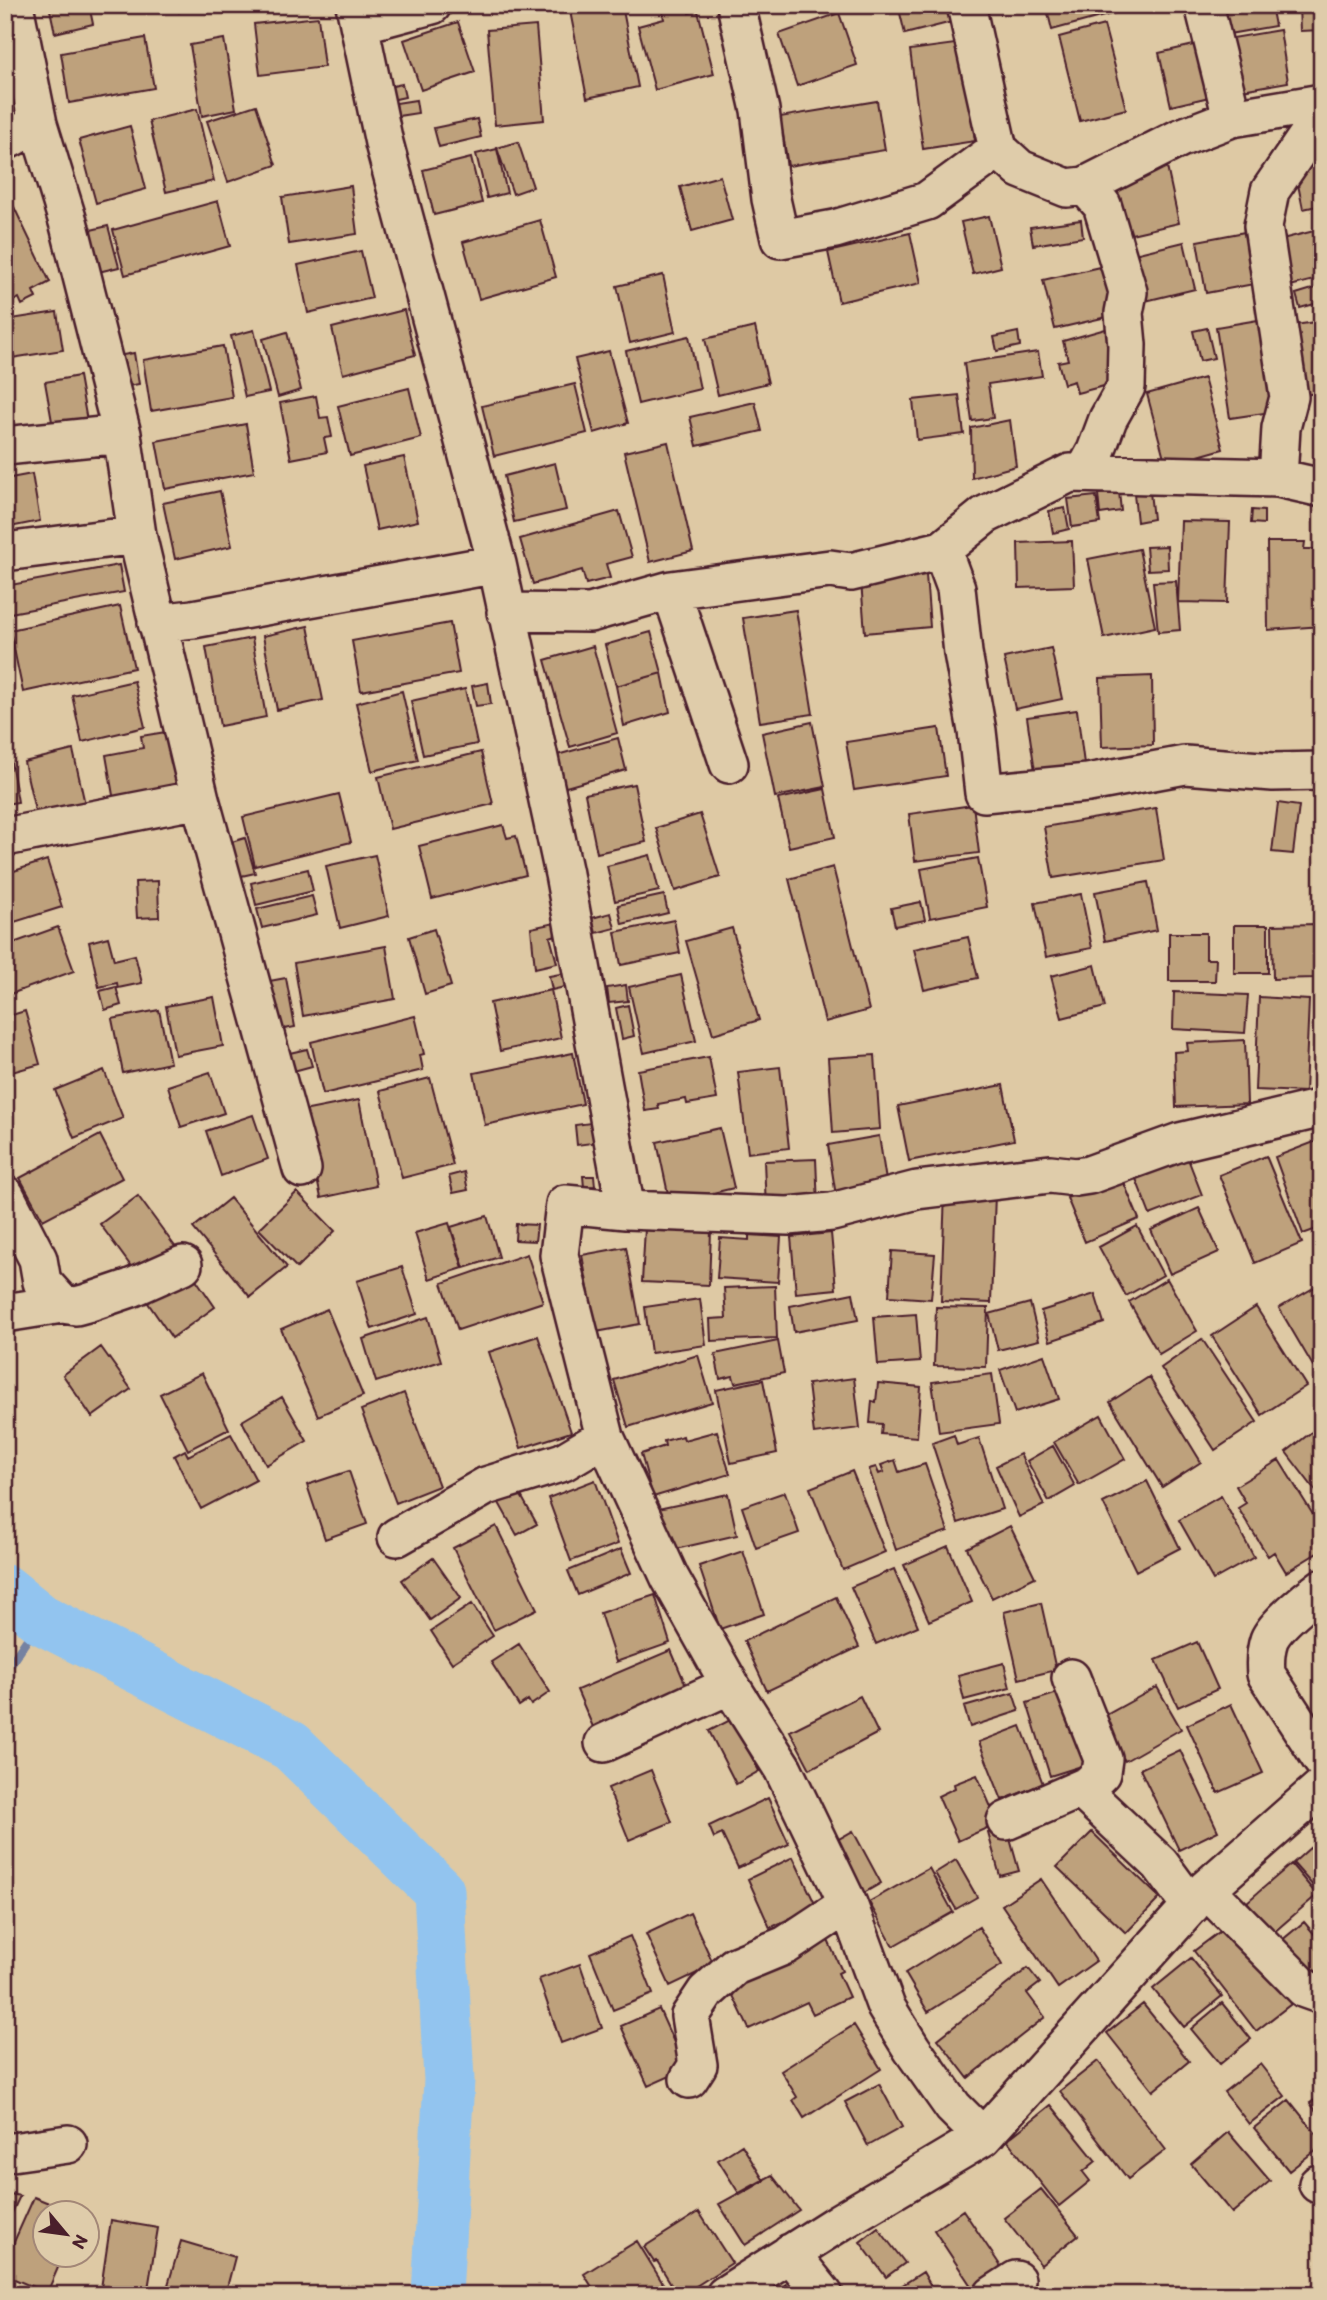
<svg xmlns="http://www.w3.org/2000/svg" width="1327" height="2300" viewBox="0 0 1327 2300" font-family="Itim,sans-serif">
<style>
.lines{fill:none;stroke-linecap:round;stroke-linejoin:round}
.stream{stroke:#7582a1;stroke-width:9}
.river{stroke:#92c4ef;stroke-width:51}
.building{fill:#bea17c;stroke:#4a1f2b;stroke-width:2}
.minor-casing{stroke:#4a1f2b;stroke-width:42}
.minor{stroke:#dfccaa;stroke-width:37}
</style>
<rect width="100%" height="100%" fill="#dec9a4"/>
<filter id="ink" filterUnits="userSpaceOnUse"><feTurbulence type="fractalNoise" baseFrequency=".0143" numOctaves="2"/><feDisplacementMap in="SourceGraphic" scale="14" xChannelSelector="R" yChannelSelector="G"/><feConvolveMatrix kernelMatrix="1 2 1 2 8 2 1 2 1" color-interpolation-filters="sRGB"/></filter>
<g filter="url(#ink)">
<g class="lines">
<path class="stream" d="M5,1672l36,-53"/>
<path class="river" d="M5,1590l36,29 250,127 148,145 10,189 -12,215"/>
</g>
<path class="building" d="M49,5h40l4,19 -38,9z
M177,5h17l-15,7z
M596,5h26l16,82 -51,11 -17,-87z
M682,5h5l2,8 9,-2 16,63 -59,16 -17,-64 26,-7 -2,-9z
M898,5h54l4,16 -51,13z
M1046,5h83l1,4 -78,21z
M1217,5h54l4,21 -52,9z
M1299,5h23v25l-22,1z
M839,13l18,52 -60,21 -18,-52z
M318,17l6,50 -64,8 -6,-51z
M458,22l17,50 -54,18 -17,-50z
M1104,25l22,84 -46,12 -21,-84z
M536,26l8,94 -49,5 -8,-95z
M1280,30l8,52 -52,9 -9,-52z
M145,38l9,50 -85,15 -8,-50z
M224,39l12,70 -34,7 -12,-71z
M1211,41l11,53 -51,12 -12,-53z
M962,43l13,98 -52,8 -13,-99z
M5,83l9,36 -9,2z
M402,84l3,13 -14,3 -3,-13z
M416,100l2,13 -20,3 -2,-13z
M877,101l8,49 -97,16 -8,-49z
M256,105l20,60 -48,17 -21,-61z
M197,109l17,72 -48,11 -17,-71z
M477,119l4,18 -42,10 -5,-19z
M130,126l16,63 -50,14 -17,-63z
M518,142l15,45 -20,7 -16,-46z
M497,149l10,44 -20,5 -11,-44z
M1322,154v51l-19,4 -10,-49z
M471,158l11,45 -48,12 -11,-45z
M1167,167l12,56 -52,12 -12,-57z
M720,176l12,44 -40,11 -12,-44z
M351,186l6,48 -68,10 -7,-47z
M218,201l12,45 -105,29 -12,-45z
M14,207l36,75 -17,9 3,7 -14,7 -3,-7 -14,7v-94z
M989,216l12,51 -28,7 -12,-52z
M540,220l16,57 -77,22 -16,-57z
M1081,220l2,17 -50,8 -3,-18z
M108,226l11,41 -29,7 -12,-41z
M1322,229v49l-36,9 -12,-46z
M1250,231l9,52 -53,10 -9,-52z
M910,233l11,50 -82,19 -11,-50z
M1184,242l11,47 -58,14 -11,-47z
M361,251l11,47 -64,15 -10,-48z
M1104,266l11,49 -60,14 -12,-49z
M663,275l12,57 -45,11 -13,-57z
M1322,286v16l-22,6 -4,-14z
M404,310l11,45 -72,19 -11,-46z
M57,312l6,38 -58,9v-39z
M1264,319l14,92 -48,7 -14,-91z
M1322,321v71l-18,3 -9,-70z
M755,327l13,56 -50,12 -13,-56z
M1109,328l14,53 -46,12 -3,-12 -10,3 -6,-22 10,-2 -5,-19z
M1207,328l7,30 -14,3 -7,-30z
M254,330l15,62 -24,5 -14,-61z
M287,332l14,58 -23,7 -15,-58z
M1018,332l2,14 -23,5 -3,-14z
M689,336l11,53 -62,15 -12,-53z
M223,346l9,51 -81,14 -8,-51z
M609,351l19,72 -34,10 -19,-74z
M1038,352l4,24 -54,8 5,34 -21,3 -8,-58z
M134,353l5,31 -22,4 -5,-31z
M79,376l8,45 -34,6 -8,-45z
M1204,378l19,71 -57,16 -19,-71z
M575,384l12,49 -93,23 -12,-50z
M409,388l12,50 -71,18 -12,-50z
M959,395l5,39 -47,6 -4,-40z
M316,396l4,22 8,-1 4,20 -8,1 3,14 -36,7 -11,-56z
M755,402l7,29 -65,15 -7,-29z
M1010,420l6,46 -44,12 -1,-50z
M246,424l8,48 -89,17 -9,-48z
M668,442l25,109 -43,11 -26,-110z
M404,457l14,64 -41,9 -14,-64z
M555,463l11,47 -52,12 -10,-46z
M32,474l8,47 -35,7v-49z
M220,491l12,55 -57,13 -12,-56z
M1119,492l2,19 -21,3 -2,-20z
M1150,492l3,27 -16,3 -3,-28z
M1096,496l4,27 -28,4 -4,-28z
M1065,508l4,21 -16,4 -4,-22z
M1252,510l12,1v13l-13,-1z
M619,511l13,46 -26,7 4,14 -24,6 -4,-14 -49,14 -13,-45z
M1181,521l49,1 -3,81 -49,-1z
M1072,541l2,45 -55,2 -1,-45z
M1267,542h38l-1,7h18v77l-54,4z
M1167,546l1,23 -20,1 -2,-23z
M1139,549l16,78 -51,11 -16,-79z
M119,565l5,27 -119,22v-28z
M926,575l4,52 -65,6 -4,-52z
M1176,581l4,49 -22,2 -5,-50z
M120,606l14,62 -111,24 -13,-62z
M796,610l17,104 -53,8 -17,-104z
M450,623l9,50 -98,18 -9,-50z
M308,626l15,74 -46,10 -14,-74z
M651,632l11,41 -46,13 -11,-41z
M252,638l14,79 -46,9 -14,-79z
M593,646l24,87 -47,14 -25,-87z
M1051,648l11,51 -47,10 -11,-51z
M662,673l8,39 -46,14 -8,-40z
M1152,676l1,69 -51,2 -2,-69z
M134,681l11,46 -63,15 -10,-47z
M488,683l3,21 -15,2 -4,-20z
M465,689l12,55 -54,11 -12,-54z
M402,691l16,69 -46,11 -16,-68z
M1077,710l7,54 -49,7 -8,-54z
M812,722l13,65 -50,10 -13,-64z
M939,728l7,48 -92,14 -8,-48z
M172,731l9,54 -66,22 -9,-52 37,-7 -2,-12z
M7,738l11,64 -13,2v-65z
M618,738l8,32 -67,19 -9,-32z
M73,750l12,54 -49,11 -12,-53z
M481,752l12,52 -103,25 -12,-52z
M634,784l12,58 -49,11 -12,-59z
M825,789l10,48 -46,10 -11,-48z
M339,794l12,48 -96,24 -12,-49z
M1278,803l21,3 -6,48 -21,-2z
M973,805l6,48 -64,8 -6,-47z
M1156,808l8,52 -111,18 -9,-51z
M700,814l20,63 -45,14 -19,-63z
M503,825l4,13 9,-2 10,39 -94,24 -13,-53z
M245,838l10,35 -18,4 -9,-34z
M375,855l14,61 -49,12 -14,-62z
M650,855l9,36 -44,10 -8,-35z
M978,858l9,49 -57,11 -9,-49z
M47,860l15,47 -57,18v-51z
M833,867l36,143 -44,12 -36,-143z
M308,869l5,22 -57,14 -5,-22z
M158,881l1,36 -22,1 -2,-36z
M1148,882l9,48 -52,11 -10,-49z
M1081,894l11,54 -46,9 -11,-54z
M664,895l4,18 -46,11 -4,-19z
M312,896l5,19 -55,13 -5,-19z
M921,902l4,18 -30,6 -4,-18z
M611,913l4,15 -19,5 -4,-15z
M674,920l6,33 -59,12 -6,-33z
M555,923l1,12 -6,2 7,26 -22,5 -4,-40z
M1315,924l1,54 -43,1 -1,-54z
M1234,925h34v48h-34z
M58,927l16,44 -69,25v-50z
M732,928l27,92 -46,14 -27,-93z
M434,929l17,57 -26,8 -16,-57z
M1169,933h37v26h10l-1,22h-46z
M108,937l6,23 21,-5 7,28 -24,5 -1,-5 -18,4 -10,-45z
M968,937l10,41 -54,12 -10,-41z
M386,946l9,53 -92,17 -9,-53z
M1095,965l10,42 -43,11 -11,-42z
M566,973l3,13 -17,4 -3,-14z
M681,975l15,66 -52,12 -15,-66z
M286,978l9,49 -21,4 -10,-49z
M626,985l2,16 -19,2 -2,-15z
M116,987l5,18 -16,5 -5,-19z
M551,990l10,48 -61,13 -10,-48z
M1174,992l74,3 -3,38 -72,-4z
M214,997l9,49 -48,9 -9,-49z
M1259,997l50,3 -4,92 -50,-2z
M628,1005l6,31 -12,3 -6,-31z
M159,1010l11,53 -47,10 -11,-54z
M25,1011l15,53 -35,10v-57z
M415,1016l9,38 -4,1 3,15 -100,24 -12,-52z
M1245,1040l2,64 -71,3 -2,-55 14,-1 -1,-8z
M307,1049l5,17 -26,7 -5,-18z
M573,1053l10,51 -98,21 -11,-52z
M875,1055l5,74 -47,4 -5,-75z
M709,1057l8,42 -30,5 -1,-5 -28,5 1,5 -14,2 -7,-41z
M780,1067l9,81 -41,5 -10,-81z
M104,1070l19,48 -49,20 -19,-48z
M210,1072l14,41 -43,14 -13,-41z
M430,1078l23,87 -51,13 -22,-87z
M1003,1085l11,55 -105,21 -11,-55z
M359,1100l17,86 -55,12 -18,-87z
M253,1115l15,44 -47,17 -15,-45z
M598,1122l2,20 -23,3 -2,-20z
M720,1128l14,60 -64,15 -13,-61z
M100,1135l22,43 -79,42 -23,-42z
M879,1136l8,51 -51,9 -8,-51z
M1322,1139v88l-19,7 -28,-77z
M1185,1151l17,44 -52,20 -17,-44z
M1266,1156l36,87 -47,20 -36,-88z
M816,1159l2,47 -52,2 -2,-47z
M464,1172l4,18 -15,3 -4,-17z
M583,1176h11l1,10 -11,1z
M1121,1176l18,43 -54,23 -18,-44z
M297,1192l38,39 -38,37 -38,-39z
M945,1192l50,2 -4,109 -50,-2z
M138,1196l41,56 -38,28 -41,-56z
M230,1198l57,69 -37,30 -57,-69z
M1199,1208l20,44 -49,22 -19,-44z
M487,1216l12,41 -35,11 -13,-41z
M449,1223l14,45 -34,11 -14,-46z
M516,1224l21,1 -2,16 -20,-1z
M1137,1226l26,49 -37,21 -27,-49z
M645,1228l66,3 -2,54 -67,-3z
M831,1233l5,56 -40,4 -5,-56z
M749,1235l32,2 -3,45 -61,-4 3,-40 29,2z
M626,1247l14,77 -44,8 -14,-77z
M892,1251l43,3 -4,45 -42,-3z
M527,1254l16,48 -85,28 -16,-47z
M402,1267l15,47 -45,15 -15,-48z
M191,1272l24,35 -43,31 -24,-35z
M1167,1279l30,52 -38,23 -30,-52z
M1322,1283v78l-9,5 -34,-58z
M775,1286l2,52 -66,3 -1,-22 16,-1 -2,-30z
M853,1293l5,27 -64,12 -4,-26z
M1095,1294l9,29 -54,18 -9,-30z
M700,1299l6,46 -55,8 -6,-46z
M1030,1303l9,37 -41,10 -9,-36z
M936,1307l52,1 -2,59 -52,-1z
M1256,1307l50,79 -44,29 -50,-79z
M327,1309l36,87 -45,20 -37,-87z
M916,1314l4,48 -42,3 -4,-48z
M428,1317l13,44 -65,21 -13,-43z
M538,1336l33,96 -50,16 -32,-96z
M1202,1339l55,83 -42,28 -54,-82z
M778,1341l6,32 -49,10 -2,-7 -13,3 -5,-25z
M101,1347l30,42 -39,28 -29,-42z
M698,1355l14,47 -84,25 -14,-47z
M1044,1355l15,44 -44,14 -15,-43z
M202,1373l27,56 -41,21 -28,-56z
M992,1374l7,50 -60,8 -7,-50z
M1149,1377l52,85 -39,25 -52,-85z
M854,1378l6,50 -46,6 -6,-50z
M763,1380l14,73 -46,10 -15,-73z
M878,1383l43,4 -4,50 -36,-3 1,-10 -12,-1 2,-22 4,1z
M404,1393l35,93 -43,17 -35,-93z
M282,1397l25,44 -41,24 -24,-44z
M1101,1415l24,44 -46,26 -25,-43z
M1322,1424v75l-36,-47z
M717,1431l13,43 -77,23 -12,-43 24,-8 -1,-5 19,-5 1,4z
M231,1434l25,46 -55,29 -27,-53 11,-6 3,6z
M954,1435l3,10 22,-7 23,71 -44,14 -26,-80z
M1053,1446l22,40 -26,15 -22,-40z
M1020,1454l24,51 -25,12 -23,-51z
M895,1460l4,12 26,-8 23,67 -52,19 -27,-81 7,-2 3,7 5,-2 -3,-7z
M1279,1460l43,69v21l-36,22 -12,-20 -6,4 -30,-48 8,-5 -10,-17z
M349,1471l18,53 -42,15 -18,-54z
M852,1471l33,81 -42,18 -33,-82z
M595,1480l23,64 -47,17 -23,-63z
M1147,1481l33,67 -44,23 -33,-68z
M519,1492l18,32 -20,11 -18,-32z
M785,1492l14,41 -43,15 -14,-41z
M728,1494l9,41 -70,16 -9,-42z
M1221,1496l33,61 -41,23 -34,-60z
M496,1526l41,83 -43,21 -41,-82z
M1010,1526l25,51 -43,21 -25,-50z
M948,1546l24,56 -43,19 -25,-56z
M621,1549l10,24 -53,22 -10,-24z
M743,1551l21,63 -44,15 -21,-63z
M433,1558l28,40 -31,22 -28,-40z
M894,1569l24,57 -42,18 -25,-57z
M655,1595l15,48 -54,19 -16,-49z
M836,1597l23,50 -92,44 -23,-50z
M1041,1603l15,67 -37,9 -15,-67z
M472,1604l21,32 -41,27 -21,-32z
M1197,1642l21,47 -40,18 -22,-47z
M519,1644l31,48 -19,13 -3,-5 -9,6 -28,-44z
M671,1650l19,45 -94,39 -19,-44z
M1004,1663l6,25 -46,12 -6,-25z
M1157,1687l24,42 -56,32 -24,-43z
M1067,1690l24,73 -41,13 -23,-73z
M1013,1693l6,18 -49,16 -6,-20z
M860,1696l18,37 -68,36 -20,-38z
M1231,1704l32,69 -45,20 -31,-68z
M732,1719l27,52 -23,13 -27,-53z
M1021,1726l22,58 -41,16 -23,-58z
M1180,1750l38,81 -39,19 -39,-81z
M651,1770l21,52 -43,18 -21,-52z
M977,1775l21,48 -40,18 -20,-45 17,-8 -1,-4z
M768,1798l21,46 -51,24 -16,-34 -8,4 -5,-12z
M1007,1828l12,43 -19,5 -12,-43z
M853,1831l28,52 -21,12 -28,-52z
M1092,1832l68,66 -34,35 -69,-66z
M1312,1846l10,11v39l-29,-33z
M793,1857l23,49 -46,22 -22,-49z
M956,1860l21,37 -21,12 -21,-36z
M1291,1864l26,31 -44,38 -26,-31z
M929,1868l24,44 -60,34 -24,-44z
M1041,1879l55,82 -38,27 -56,-83z
M690,1913l24,52 -44,21 -24,-52z
M1234,1921l61,80 -39,30 -62,-80z
M1304,1922l18,21v24l-18,15 -29,-36z
M979,1927l23,38 -74,47 -23,-39z
M630,1936l23,58 -40,16 -23,-57z
M826,1936l16,35 -4,2 11,24 -36,17 -6,-12 -58,27 -22,-46z
M1191,1958l31,38 -38,31 -31,-38z
M580,1964l22,64 -41,15 -22,-64z
M1028,1968l12,15 -13,10 18,24 -77,61 -30,-39z
M1222,2003l29,36 -31,25 -29,-35z
M1143,2004l46,57 -36,30 -46,-58z
M659,2009l27,60 -38,17 -27,-60z
M854,2025l27,44 -77,49 -11,-18 4,-3 -16,-26z
M1098,2061l68,89 -38,29 -68,-88z
M1260,2064l25,32 -36,28 -25,-32z
M879,2084l23,43 -34,19 -23,-44z
M1322,2095v24l-12,-16z
M1289,2100l33,41v4l-33,26 -35,-43z
M1051,2105l45,56 -13,11 7,9 -31,25 -52,-66z
M1228,2132l42,49 -38,32 -41,-49z
M742,2145l22,36 -24,14 -22,-35z
M772,2175l27,35 -54,35 -26,-41z
M1041,2189l37,46 -37,30 -37,-47z
M5,2193l15,3 -12,25 -3,-1z
M34,2197l37,15h-25v42h18l-17,39 -42,-18v-13z
M963,2210l47,70 -33,15 -43,-65z
M699,2212l33,51 -50,32h-4l-21,-34 -3,1 -10,-15z
M111,2220l47,8 -11,67h-47z
M878,2228l27,35 -19,14 -26,-35z
M181,2241l54,16 -10,38h-24l-33,-10z
M637,2241l33,54h-73l-13,-21z
M923,2272l13,23h-49z
M786,2284l8,11h-22z"/>
<g class="lines">
<g class="minor-casing">
<path id="minor" d="M14,5l24,119 31,101 53,209 15,101 63,264 102,370
M355,5l29,138 113,421 67,310 62,336 -61,-6 -6,51 46,182 65,141 60,107 53,84 65,135 38,103 26,42 41,58 30,30
M736,5l24,105 11,89 9,40 55,-10 92,-28 71,-52
M966,5l32,144 22,20 47,19 18,-2 95,-48 52,-20 90,-15
M1204,5l28,113
M361,24l71,-19
M5,141l33,-17
M5,446l117,-12
M1084,473l12,-22 12,-32 18,-32 1,-42 -3,-32 4,-21 -26,-87 -17,-19
M1278,478l3,-50 8,-31 -26,-171 7,-35 52,-76
M942,550l14,38 7,65 14,78 7,62 104,-10 97,-18 88,7 49,-1
M5,552l132,-17
M671,590l159,-21 21,3 91,-22 43,-35 85,-42 208,5 44,10
M506,612l84,1 81,-23 58,174
M157,623l36,-4 304,-55
M5,837l195,-38
M5,1195l33,64 4,23 20,22
M626,1210l162,6 44,-4 85,-22 133,-16 26,3 13,-2 91,-33 142,-34
M5,1313l57,-9 14,2 11,-3 44,-15 52,-23
M397,1537l89,-51 77,-24 42,-25
M1322,1588c-14,10 -47,37 -53,52 -4,12 -4,23 -3,34l56,86
M1071,1678l32,81 -2,14 -12,12v12l71,67 31,42
M604,1743l126,-58
M1006,1821l83,-36
M1206,1889l99,100 17,6
M689,2079l9,-14 -8,-49 16,-24 29,-26 51,-21 62,-41
M5,2153l63,-9
M1318,2184l4,1
M790,2253l34,42
M725,2295l115,-73 143,-85 223,-248 116,-102
M993,2295l23,-15"/>
</g>
<use href="#minor" class="minor"/>
</g>
</g>
<rect width="1327" height="2300" fill="none" stroke="#dfccaa" stroke-width="28"/>
<rect x="14" y="14" width="1299" height="2272" fill="none" stroke="#4a1f2b" stroke-width="2.5" filter="url(#ink)"/>
<g transform="translate(66 2234) rotate(119)"><circle r="33" fill="#dfccaa" stroke="#a38777" stroke-width="2"/>
<path d="M0-5L12 26L0 18L-12 26Z" fill="#4a1f2b"/>
<text y="-10" font-size="19" font-weight="bold" text-anchor="middle" fill="#4a1f2b">N</text>
</g>
</svg>
